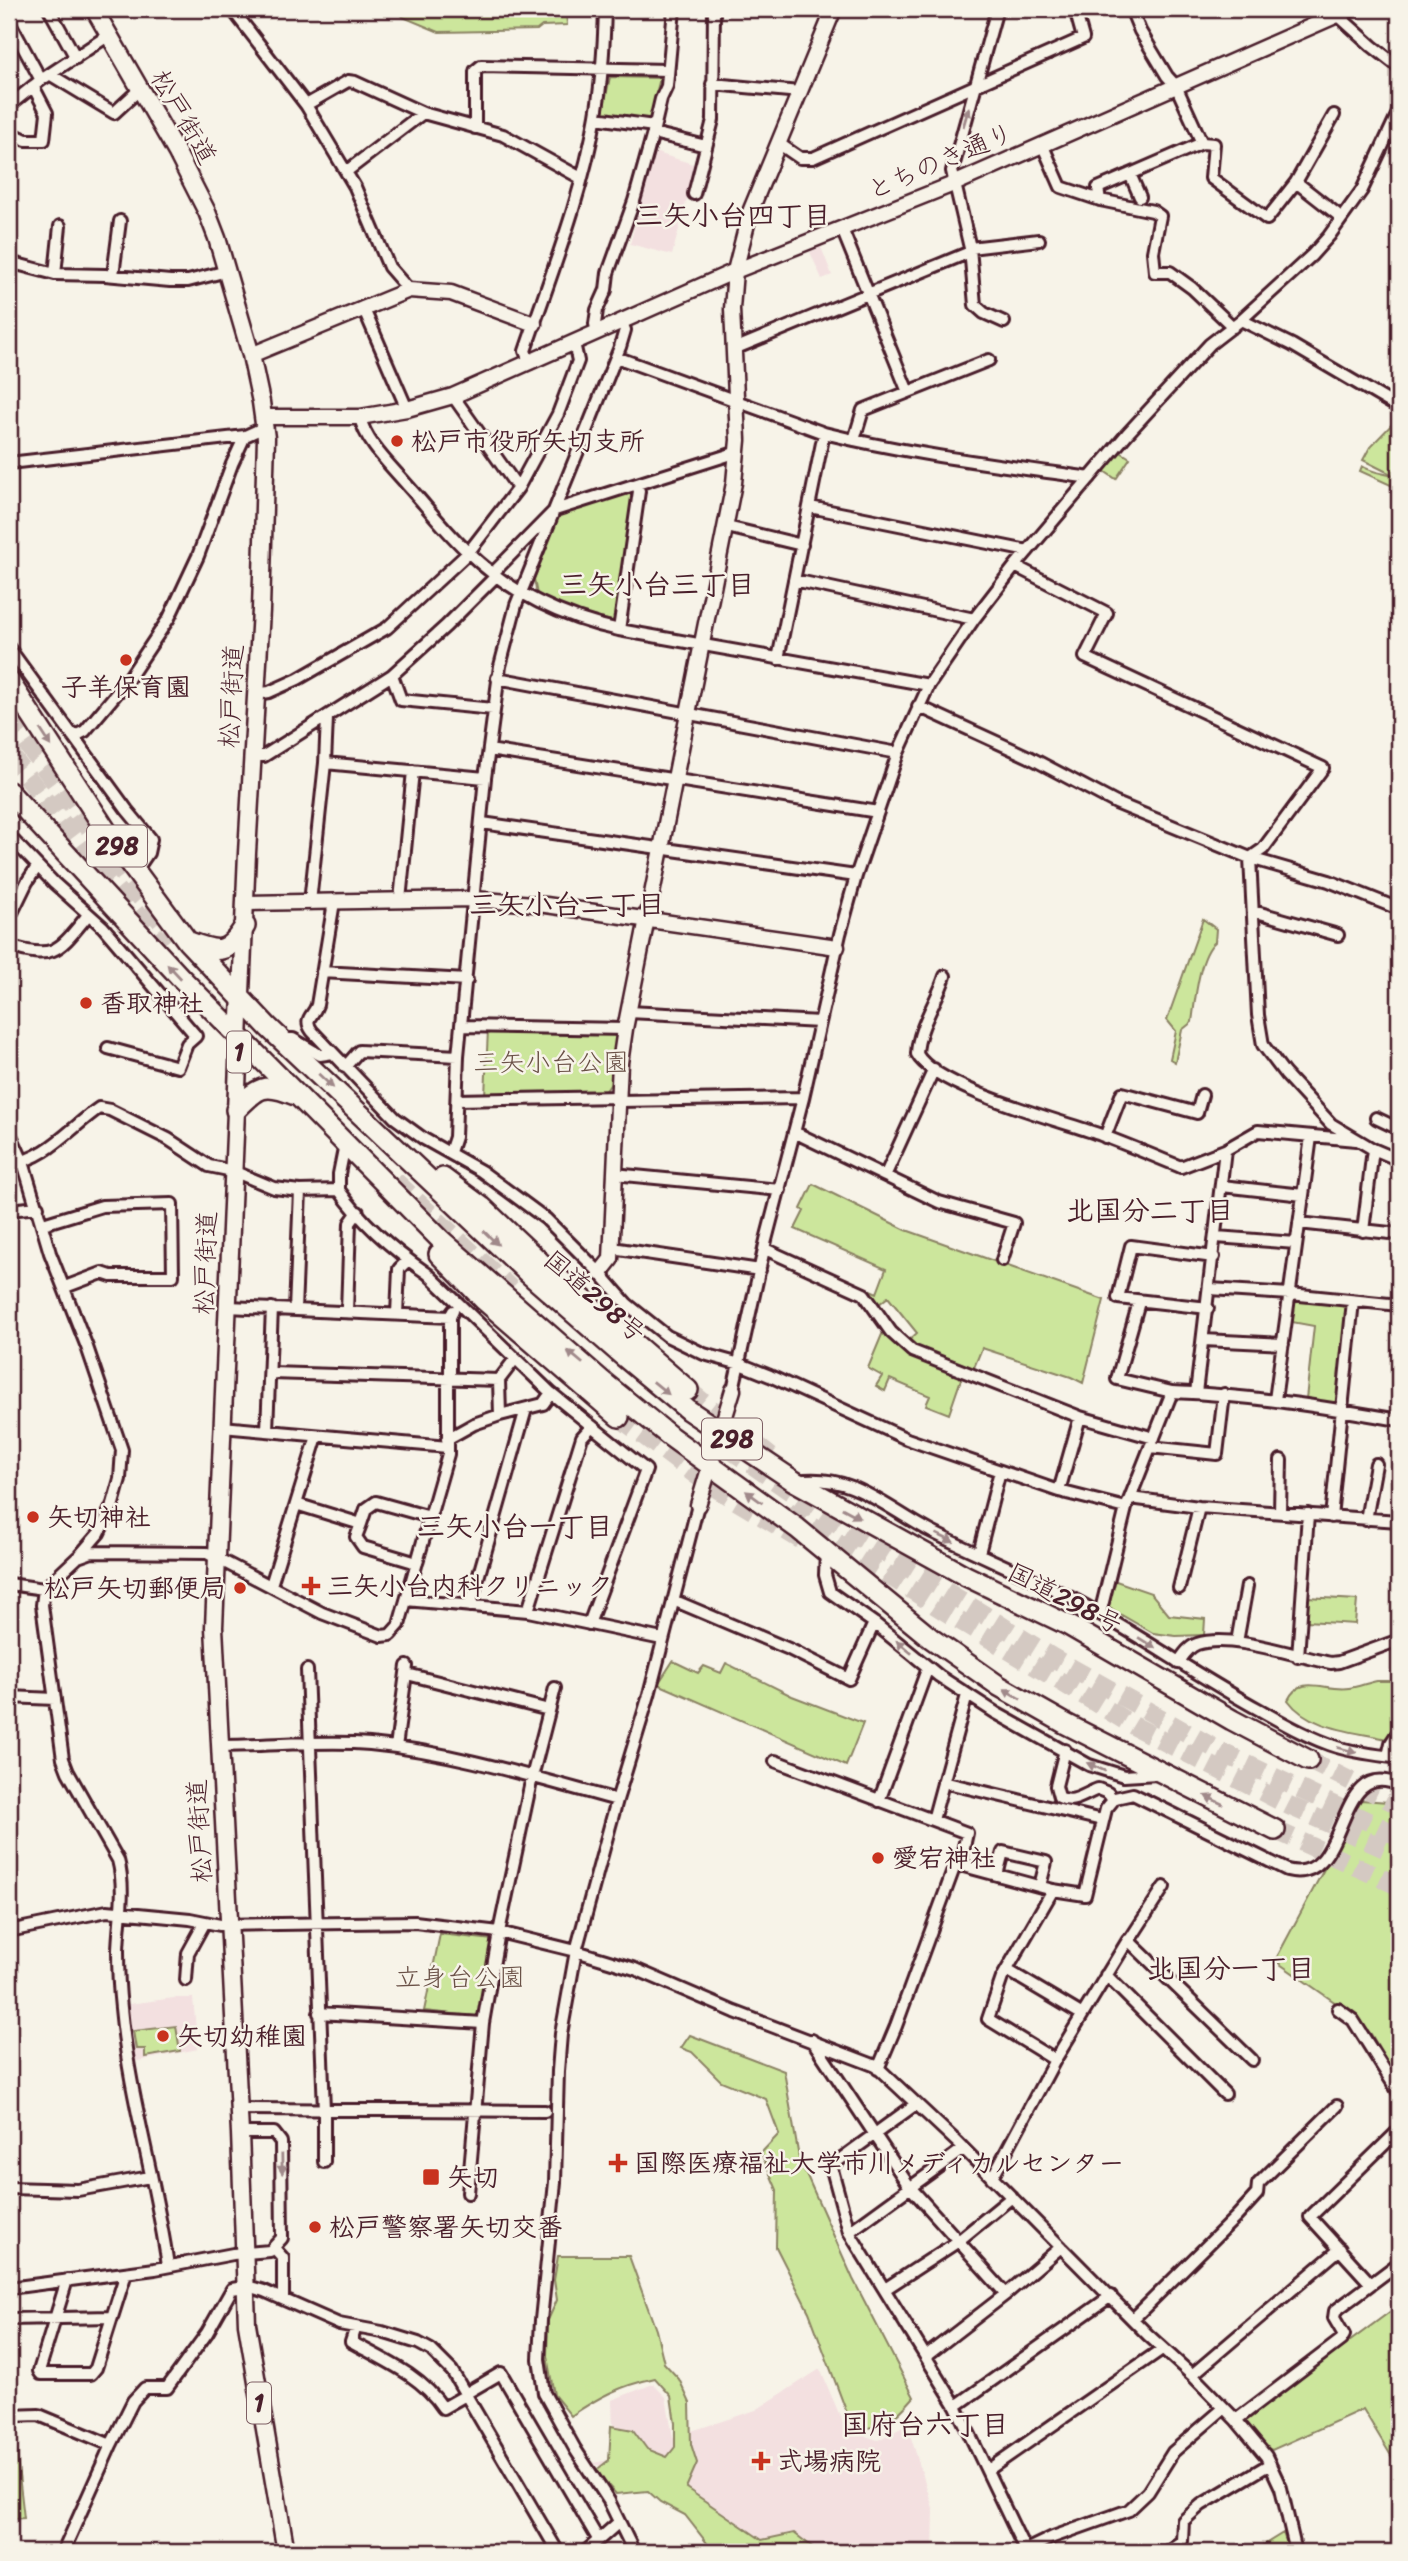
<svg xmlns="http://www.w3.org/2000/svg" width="1408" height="2561" viewBox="0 0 1408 2561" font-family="Sriracha,'Klee One',sans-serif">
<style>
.built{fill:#f3e0e0}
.green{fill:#cce69c;stroke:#8b8264;stroke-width:2}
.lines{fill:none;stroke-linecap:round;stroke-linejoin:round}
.highway-tunnel{stroke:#d4c9c2;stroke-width:19;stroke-dasharray:19 10;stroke-linecap:butt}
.street-casing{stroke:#4a1f2b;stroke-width:16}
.secondary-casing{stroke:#4a1f2b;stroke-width:19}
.primary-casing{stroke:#4a1f2b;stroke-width:21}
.highway-casing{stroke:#4a1f2b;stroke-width:24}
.street{stroke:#f7f3e8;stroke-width:10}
.secondary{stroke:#f7f3e8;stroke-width:14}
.primary{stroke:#f7f3e8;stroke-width:16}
.highway{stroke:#f7f3e8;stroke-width:19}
.oneway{fill:#a0898a}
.poi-dot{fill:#c8321e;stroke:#f7f3e8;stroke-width:2.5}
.labels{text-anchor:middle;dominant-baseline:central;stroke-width:5;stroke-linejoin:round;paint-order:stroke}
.shield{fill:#f7f3e8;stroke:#7e5f64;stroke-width:2}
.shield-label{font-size:24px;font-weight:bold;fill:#4a1f2b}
.street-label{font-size:26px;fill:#4a1f2b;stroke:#f7f3e8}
.poi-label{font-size:26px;font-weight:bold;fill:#4a1f2b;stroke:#f7f3e8;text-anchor:start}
.park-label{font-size:26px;fill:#6a5147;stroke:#f7f3e8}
.neighbourhood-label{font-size:28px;font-weight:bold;fill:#4a1f2b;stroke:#f7f3e8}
</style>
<rect width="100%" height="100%" fill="#f7f3e8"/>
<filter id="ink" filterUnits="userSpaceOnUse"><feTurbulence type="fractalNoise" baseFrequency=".0143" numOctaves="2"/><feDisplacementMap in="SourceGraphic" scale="14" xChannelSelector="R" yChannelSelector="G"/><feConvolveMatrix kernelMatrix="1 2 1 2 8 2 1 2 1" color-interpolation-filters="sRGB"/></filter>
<g filter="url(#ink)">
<path class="built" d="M654,152l42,13 -24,90 -42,-11z
M821,247l11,28 -10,4 -12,-27z
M174,1998h19l5,51 -65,13 -6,-38 4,-1 -2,-19z
M820,2369l26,61 32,10 29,-15 27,86 -1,41h-201l-41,-40 -98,-49 21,-4 -2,-59 41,-16 13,13 7,40 83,-27z"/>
<path class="green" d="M398,9h34l3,4 11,-4h120l1,16 -25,1 -5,4 -98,2 -36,-15z
M610,77l50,1 -11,44 -47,-7z
M1399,417v61l-4,9 -35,-16 2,-5c10,7 23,7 35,11l-34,-17 7,-13z
M1119,451l11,7 -14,21 -12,-8z
M629,488l5,2 -17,127 -5,4 -44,-11 -31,-15 -3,-16 26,-68z
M1203,919l13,10 -1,13c-16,13 -20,59 -23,80l-10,8 -7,32 -5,-3 6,-28 -9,-11z
M488,1029l124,3 4,5 -4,45 -7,10 -120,4z
M813,1184l93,46 198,70 -21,83 -12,-6 -89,-29 -9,22 -66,-28 10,-9 -29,-36 -9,7 -11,-15 9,4 9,-24 -91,-40 9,-18 -3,-2z
M1298,1299l52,6 -11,102 -33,-8 8,-73 -22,-4 2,-19z
M883,1332l19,19 60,25 -13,38 -23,-9 4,-9 -40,-17 -5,12 -9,-5 6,-10 -14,-8z
M1113,1580l38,13 18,22 36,4 -1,16 -28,1 -23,-3 -47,-27z
M1307,1597l50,3 -2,24 -49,-3z
M673,1661l25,12 6,-7 17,7 5,-10 66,33 71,27 -17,43 -188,-82z
M1377,1681h22v39l-13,19c-33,-8 -77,-10 -98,-39 13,-27 38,-8 61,-12 9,-1 18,-5 28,-7z
M1361,1800l28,2 10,10v269l-28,-47 -15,-17 -79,-55v-5z
M440,1934l53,6 -10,77 -59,-6z
M176,2026l4,25 -35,6v-8h-9l-3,-18z
M690,2035l94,36 15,87 54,121 61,118c-19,22 -30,32 -61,32l-44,-117 -33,-65 1,-57 -16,-37 18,-19 -13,-35 -45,-18 -29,-29 -11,-4z
M558,2256h71l27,74 8,33 15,16 11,24 1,41 6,19 -11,25 76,52 32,-7 25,19h-105l-29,-37 -25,-13 -12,-11 -32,3 -21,-23 14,-11 2,-34 22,4 14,19 20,8 8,-10v-24l-4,-27 -16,-18c-35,8 -55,18 -84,38l-17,-21 -7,-39 1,-36 9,-20 -3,-20z
M1391,2311l8,13v145l-36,-60 -91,41 -7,-3 -23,-26z
M9,2432h5l10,86 -15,1z
M1283,2533l7,19h-38z"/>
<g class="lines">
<path class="highway-tunnel" d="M9,720l132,178 33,38
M9,753l76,100 78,92
M395,1181l116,108
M688,1390l83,67
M619,1417l85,64 97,59
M704,1431l120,84 226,141 171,96 178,84
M788,1511l158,101 188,114 156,80 109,49
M1308,1760l91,45
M1275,1830l124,56"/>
<g class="street-casing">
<path id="street" d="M49,9l27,49
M232,9l74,96 49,82 34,80 20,23
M674,9l-7,77 -6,13 -8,34 53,13
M997,9l-45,162 18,77 5,57 9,8 20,9
M1131,9l9,22 27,45 9,10 26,57 12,1 -3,34 56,41 29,-37 46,36
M1331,9l41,37 27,21
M9,21l32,59
M51,75l63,38 26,-24
M712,84l88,8
M9,100l2,4 30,-24 68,-45
M306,105l42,-24 7,1 68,31 80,22 78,43
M596,118l58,8
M475,128v-57l6,-5 187,4
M9,132l17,8h18l3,-27 -14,-27
M778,143l22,15h13l270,-120 -8,-29
M1042,144l19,43 39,13 53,11 7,5 -7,36 2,20h15l22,16 41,39
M347,171l76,-58
M1130,174l10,23
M1296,182l38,-67
M694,194l19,-74 1,-111
M1100,200l-2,-12 104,-45
M842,229l66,163
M970,248l69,-8
M9,262l46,12 50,1 65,6h18l39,-10
M55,274l5,-48
M113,275l7,-54
M363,307l44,102
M1241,320l51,25 104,61 3,-1
M597,332l-2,-8 2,-14 9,-20 2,-17 26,-72 19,-68
M734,349l236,-97
M616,357l208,76c88,22 177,32 266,45
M530,363l-5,-12c26,-77 57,-154 71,-236 6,-35 8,-70 9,-106
M453,396l65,92
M360,417c5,25 31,49 48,69 20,22 39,47 61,67 41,40 95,65 150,77l310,55
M854,440l9,-30 126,-50
M9,463l236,-27
M810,507l218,44
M727,527l75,18
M1015,566l92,47 -22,44 238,111 -60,81 -13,9
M493,573l62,-63 183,-58
M794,580l180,39
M619,630l20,-139 -2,-6
M9,648l118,162 24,29 -3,14 -13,19
M778,659l46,-226
M392,675l9,25 92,9
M497,678l401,75
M256,694l13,-2 29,-13 89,-51 81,-75 50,-65 40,-74 20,-53 -4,-18
M918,706l111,51 87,46 134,55 79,23 70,28
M72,735l7,-1 6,-3 42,-50 42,-63 29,-62 34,-92 13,-28 20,-9
M489,750l389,62
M253,756h11l128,-81 54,-49 50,-50
M325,763l160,15
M482,823l374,53
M9,836l45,47 49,44 93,109 -9,8 -9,23 -70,-19
M1250,858l8,157 5,30 22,29 46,50 42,25 26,11
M400,900l13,-129
M310,902l15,-139 2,-45
M334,902l-17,103c-4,12 -14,13 -5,26l83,87 29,21 57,32 65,48 54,54 27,31 40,32 37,18 36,10 30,12 137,63 152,52 67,17
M1253,911l85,24
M9,919l18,-37 10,-15
M9,946c46,15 50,4 79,-31
M322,972l145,8
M945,976c-8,26 -27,51 -28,78 18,34 145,67 184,81 27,10 53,21 80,32l44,-17 33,-19 98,9
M629,1012l191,10
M462,1026l163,3
M285,1039h8l27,16 13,-2
M345,1067l14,-16 99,5
M457,1100l162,-3
M619,1101l184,-3
M1376,1118l23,11
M9,1131l14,31 27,91 37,94 35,103 -2,29 -7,25 -14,29 -19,22
M794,1132l145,70 75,21 -12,37
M1105,1137l17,-44 75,20 5,-18
M450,1152l5,-15 3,-81 27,-278 15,-112 16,-61 104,-258 5,-17 -4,-9
M9,1164c37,-4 61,-36 90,-56l11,2 58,29 41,27 24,5 41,17 26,3 39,-1c22,32 57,62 89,84l123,119 95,77 -57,154
M614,1174l166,16
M885,1176l49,-107
M1222,1186l81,9
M339,1190v-16l6,-30
M9,1210l29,-3
M1299,1223l100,11
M43,1224l59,-18 70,-2 1,72h-62l-9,-3 -37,14
M1363,1231l10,-82
M1216,1237l80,6
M612,1248l148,22
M765,1249l99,45 27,38 21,19 168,66 74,21
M1210,1289l80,5 109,11
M1139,1302l-22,77 55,13
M228,1307l222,10
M1208,1308l-90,-10 13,-52 83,11
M295,1310l5,-119
M347,1312l3,-89 8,-11
M397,1314l2,-45 9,-9
M1204,1340l79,4
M271,1373l228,7
M450,1380v-63l3,-6
M733,1390l33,-150 37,-142 37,-164 16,-58 42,-123 31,-68 45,-66 41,-53 112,-132 83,-90 31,-24 71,-65 17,-19 33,-46 37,-79
M1196,1393l29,-243
M1275,1400l36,-263
M500,1415l43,-11 8,-11
M222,1427l226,20
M267,1430l5,-122
M447,1439l27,-15 26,-9 -1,-35 16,-21
M1150,1447l67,7 7,-60
M797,1481c57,-8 88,27 135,51 56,28 114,50 168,82 54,31 105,66 160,96 25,14 49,28 77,37 20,6 41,8 62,11
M1059,1491l21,-74
M1130,1498l69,9 200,14
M296,1504l65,20 -5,13 7,10 54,16
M1280,1512l1,-52
M1331,1517l22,-216
M1366,1520l10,-56
M361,1524l5,-15 10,-7 54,15
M826,1551l-1,24 5,17 44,31 65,53 57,37 93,52 35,11 33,-2
M979,1553l21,-82
M9,1584l35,5 34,-32 14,-5 115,1 115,60 60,23 8,-1 9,-10 49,-171v-74
M271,1585l46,-149
M1179,1588l20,-81
M44,1589l-2,16 21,154 5,13 50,88c8,30 1,59 0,90 0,19 1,40 3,58 8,88 35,172 47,258
M406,1600l122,11 134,28
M673,1600l116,49 60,30 25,-56
M470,1606l56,-197
M528,1611l54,-174 10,-11
M1100,1614l26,-106 46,-116c76,3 152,15 227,28
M1237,1642l10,-56
M1298,1657l10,-143
M1178,1663c5,-7 10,-16 19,-19 35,-11 97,12 134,19l8,-1 60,-22
M307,1670l17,440v52
M407,1674l142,36
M9,1697l46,2
M220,1746c50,0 100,-6 150,-2 84,8 166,34 247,56
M396,1747l11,-81
M1065,1750l-9,36 3,11c14,8 25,-3 39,-8l10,4 5,7
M1388,1756l3,-13 8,-12
M775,1761l192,72 -7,32
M943,1782l159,38
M879,1801l49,-134
M933,1820l34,-125
M997,1875l6,-23 43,10 -6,24
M1053,1890l-51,88 -14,41 67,41
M9,1931l98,-20 83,8 30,6 195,-3 84,10 77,19 59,18 100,43 141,54 81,76 191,193 44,40 44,45 30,36 15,32 15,64
M1129,1941l35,-54
M1007,1970l74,44
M1106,1975l119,119
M186,1980l2,-27 17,-31
M1338,2009l15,11 46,73
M319,2013l164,10
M812,2040l97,146 97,108
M878,2069l18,-43 58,-158 6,-3 93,25 32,5 21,-86 9,-11 18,-4 154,76c65,17 44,-115 112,-85
M916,2104l-85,62 18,66 107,174 69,144
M238,2109l307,2
M992,2178l63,-118 73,-120 124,120
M9,2188l69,2 72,-13
M468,2193l15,-170 16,-91 33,-155 23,-89
M849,2232l114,-83
M274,2248l9,10v40
M67,2280l-28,91 2,3h50l5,-6 30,-95
M1371,2284l-61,-67 89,-87
M9,2288l146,-19 78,-15 37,-3 12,-13 -1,-96 -7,-9h-34
M244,2288h10l10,3 75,33 43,8 36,11 13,7 21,21 106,181
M885,2289l72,-47 55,-45
M9,2319l103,-2
M1133,2319l104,-103 20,-22 1,-10 79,-78
M356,2327l-5,15c33,18 71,34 92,66l23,-13
M926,2356l80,-62 55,-47
M1192,2375l148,-126
M465,2394l36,-21 97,166
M956,2406l155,-110
M9,2416l30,-1 72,30
M1236,2420l105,-80 3,-5 -10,-17 1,-7 64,-48
M988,2470l174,-121
M63,2552l48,-107 22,-44 12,-13h22l40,-55 25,-44 12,-2
M585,2552l34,-30
M634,2552l-25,-51 -34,-52 -31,-56 -5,-34 2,-39 14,-138 3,-111 3,-37 15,-83 41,-151 32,-105 49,-190
M1022,2552l31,-15 76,-27 19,-18 25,-40 51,-44
M1166,2552l16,-11 1,-20 18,-16 69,-41"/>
</g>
<g class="secondary-casing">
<path id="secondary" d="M251,355l158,-65 42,3 83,31
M264,417h96l47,-8 46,-13 282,-125 221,-88 395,-174
M246,903l228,-4 72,6 291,42
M600,1273l11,-14 9,-196 5,-34 109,-546 4,-43 -6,-131 3,-38 15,-59 84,-203
M698,1505l35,-115"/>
</g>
<g class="primary-casing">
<path id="primary" d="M94,9l83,144 30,59 10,26 34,117 10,47 5,36 -5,172 -14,243 -33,774 26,506 7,191 39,228"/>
</g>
<g class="highway-casing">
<path id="highway" d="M9,681l102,157 77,104 80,85 261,247 94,82 65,54 106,71 172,95 102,49 164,95 76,40
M9,792l171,185 261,263 161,141 69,56 126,91 135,111 67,47 67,38 209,106
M189,942c30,11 38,13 56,-16
M236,1110c22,-23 28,-28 59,-15
M443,1178l39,29 58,55 148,128
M439,1254l45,46 135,117"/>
</g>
<use href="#street" class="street"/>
<use href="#secondary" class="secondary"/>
<use href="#primary" class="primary"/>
<use href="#highway" class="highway"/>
</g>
<defs><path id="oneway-solid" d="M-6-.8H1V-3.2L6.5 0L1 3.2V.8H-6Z" transform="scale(1.75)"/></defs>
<g class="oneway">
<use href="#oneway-solid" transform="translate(966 117) rotate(-74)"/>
<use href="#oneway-solid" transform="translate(46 738) rotate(57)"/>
<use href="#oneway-solid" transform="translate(174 971) rotate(-133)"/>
<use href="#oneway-solid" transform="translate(326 1081) rotate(43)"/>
<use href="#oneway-solid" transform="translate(491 1238) rotate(43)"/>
<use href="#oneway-solid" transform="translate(575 1357) rotate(-140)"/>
<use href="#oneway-solid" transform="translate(661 1388) rotate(39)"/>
<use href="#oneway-solid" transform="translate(754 1497) rotate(-144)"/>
<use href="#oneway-solid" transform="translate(851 1513) rotate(29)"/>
<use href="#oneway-solid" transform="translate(945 1538) rotate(26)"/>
<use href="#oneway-solid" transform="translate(1147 1643) rotate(32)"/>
<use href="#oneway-solid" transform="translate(904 1647) rotate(-140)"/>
<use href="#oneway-solid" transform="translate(1012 1694) rotate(-150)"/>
<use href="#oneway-solid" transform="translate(1347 1750) rotate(15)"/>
<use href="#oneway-solid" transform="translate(1096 1767) rotate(-156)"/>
<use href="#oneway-solid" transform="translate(1214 1800) rotate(-154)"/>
<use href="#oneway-solid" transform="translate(282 2164) rotate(89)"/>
</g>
</g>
<g class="poi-dot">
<circle cx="397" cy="441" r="7"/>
<circle cx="126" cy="660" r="7"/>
<circle cx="86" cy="1003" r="7"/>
<circle cx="33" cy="1517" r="7"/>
<path d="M307.5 1575.5h7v7h7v7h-7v7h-7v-7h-7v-7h7z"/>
<circle cx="240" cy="1588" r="7"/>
<circle cx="878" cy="1858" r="7"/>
<circle cx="163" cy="2036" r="7"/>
<path d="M614.5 2152.5h7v7h7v7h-7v7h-7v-7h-7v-7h7z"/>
<rect x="422" y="2168" width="18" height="18" rx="3.5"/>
<circle cx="315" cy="2227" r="7"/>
<path d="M757.5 2450.5h7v7h7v7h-7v7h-7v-7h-7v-7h7z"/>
</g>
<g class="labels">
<g class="shield">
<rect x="87" y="825.5" width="60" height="41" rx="5"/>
<rect x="227" y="1031.5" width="24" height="41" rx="5"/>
<rect x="702" y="1418.5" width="60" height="41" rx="5"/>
<rect x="247" y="2382.5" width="24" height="41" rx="5"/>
</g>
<g class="shield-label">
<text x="117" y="846">298</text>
<text x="239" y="1052">1</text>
<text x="732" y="1439">298</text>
<text x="259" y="2403">1</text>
</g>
<g class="street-label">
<text transform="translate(184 117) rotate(60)">松戸街道</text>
<text transform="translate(940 161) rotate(-23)">とちのき通り</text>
<text transform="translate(231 696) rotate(-87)">松戸街道</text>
<text transform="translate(205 1263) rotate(-88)">松戸街道</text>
<text transform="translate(595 1296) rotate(41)">国道298号</text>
<text transform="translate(1065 1598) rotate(27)">国道298号</text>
<text transform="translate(199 1831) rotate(-93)">松戸街道</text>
</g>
<g class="poi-label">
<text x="411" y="441">松戸市役所矢切支所</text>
<text x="126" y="687" text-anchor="middle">子羊保育園</text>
<text x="100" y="1003">香取神社</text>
<text x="47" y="1517">矢切神社</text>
<text x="327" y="1586">三矢小台内科クリニック</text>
<text x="226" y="1588" text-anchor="end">松戸矢切郵便局</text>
<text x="892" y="1858">愛宕神社</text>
<text x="177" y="2036">矢切幼稚園</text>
<text x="634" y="2163">国際医療福祉大学市川メディカルセンター</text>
<text x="447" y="2177">矢切</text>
<text x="329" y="2227">松戸警察署矢切交番</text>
<text x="777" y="2461">式場病院</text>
</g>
<g class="park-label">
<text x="551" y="1062">三矢小台公園</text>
<text x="460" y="1977">立身台公園</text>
</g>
<g class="neighbourhood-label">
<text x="733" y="215">三矢小台四丁目</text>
<text x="657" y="584">三矢小台三丁目</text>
<text x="567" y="904">三矢小台二丁目</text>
<text x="1150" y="1210">北国分二丁目</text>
<text x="515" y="1526">三矢小台一丁目</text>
<text x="1231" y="1968">北国分一丁目</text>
<text x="925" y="2424">国府台六丁目</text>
</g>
</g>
<rect width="1408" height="2561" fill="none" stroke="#f7f3e8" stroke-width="35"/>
<rect x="18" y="18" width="1373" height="2526" fill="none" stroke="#4a1f2b" stroke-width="2.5" filter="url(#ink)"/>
</svg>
